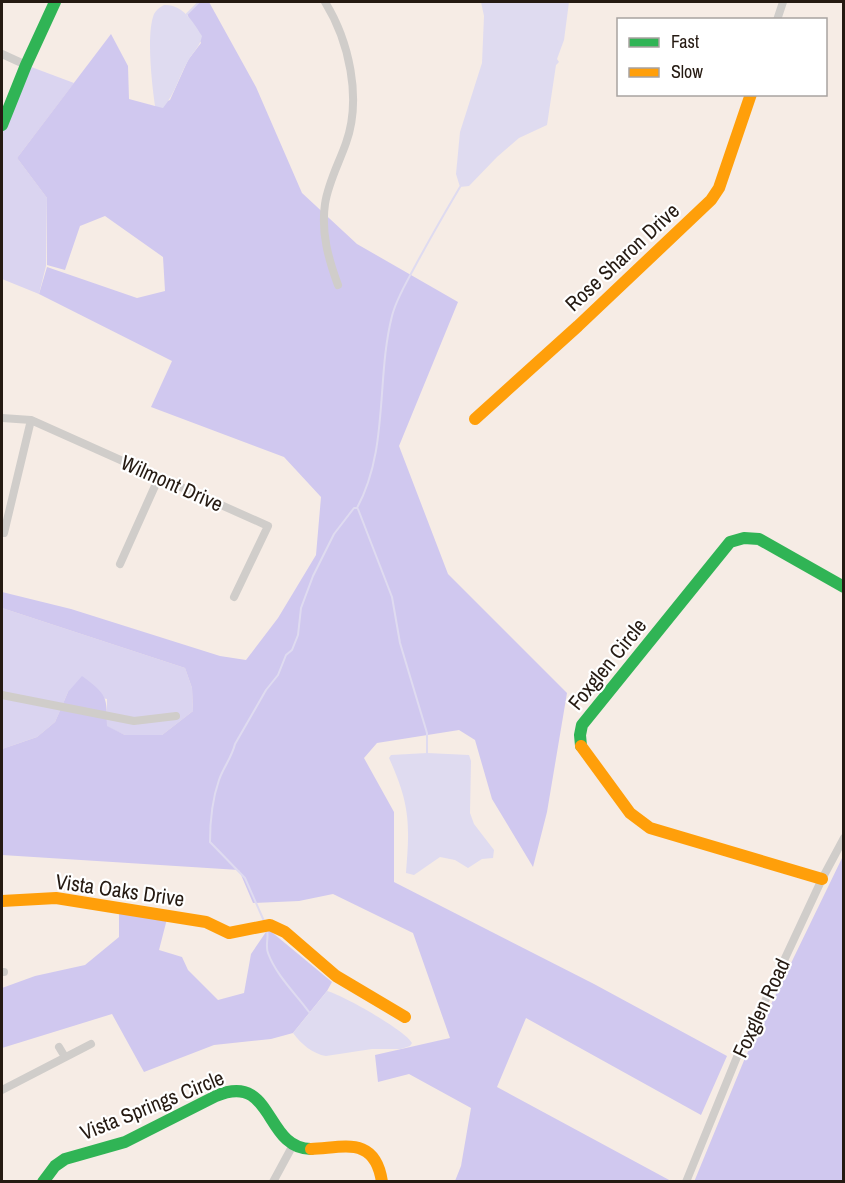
<svg xmlns="http://www.w3.org/2000/svg" width="845" height="1183" viewBox="0 0 845 1183" font-family="'Archivo Narrow',sans-serif">
<style>
.green{fill:#dad4f0}
.forest{fill:#d0c8ef}
.water{fill:#dfdbf0}
.lines{fill:none;stroke-linecap:round;stroke-linejoin:round}
.stream{stroke:#dfdbf0;stroke-width:2}
.street{stroke:#d0cdca;stroke-width:8}
.fast{stroke:#30b455;stroke-width:12}
.slow{stroke:#ff9f0a;stroke-width:12}
.labels{text-anchor:middle;dominant-baseline:central;stroke-width:4.5;stroke-linejoin:round;paint-order:stroke}
.street-label{font-size:21px;fill:#251a12;stroke:#fff}
</style>
<rect width="100%" height="100%" fill="#f6ece5"/>
<path class="green" d="M26,65l48,18 -57,75 30,40 -1,68 -7,28 -37,-15v-154z
M2,608l183,60 7,20 1,23 -31,24h-37l-18,-8v-28l-39,-7 -13,30 -18,15 -35,12z"/>
<path class="forest" d="M199,2h10l47,85 46,106 55,51 101,58 -59,144 49,128 119,119 -20,119 -14,55 -41,-68 -17,-59 -16,-10 -82,13 -13,15 30,54v70l200,102 133,72 -26,59 -175,-97 -29,69 174,94h-216l6,-15 10,-58 -62,-34 -31,8 -3,-27 75,-17 -37,-105 -80,-39 -34,7 -46,2 -14,-33 -237,-15v-106l35,-12 18,-15 13,-30 14,-16c25,19 25,20 25,50l18,9h37l31,-24 -1,-23 -7,-20 -183,-60v-16l69,17 149,47 26,4 32,-42 38,-63 5,-58 -37,-40 -133,-50 21,-46 -133,-67 8,-27 90,31 28,-7 -2,-34 -58,-41 -25,10 -15,44 -18,-5v-67l-30,-40 94,-124 17,32 1,33 26,7 15,-6 18,-40 13,-17 -14,-29z
M843,856v325l-149,1 51,-124z
M119,908l49,7 -9,35 23,7 6,13 30,30 26,-7 7,-39 17,-25 64,53 -5,9 -34,42 -22,6 -57,6 -70,27 -32,-58 -110,34v-60l33,-12 50,-11 34,-28z"/>
<path class="water" d="M481,2h88l-5,38 -7,19 2,3 -3,3 -9,60 -28,13 -22,19 -28,29 -9,1 -4,-13 4,-42 22,-69 2,-47z
M164,5c19,-1 29,17 38,31 -2,11 -9,16 -14,25 -9,15 -13,33 -25,47l-8,-2c-3,-21 -9,-72 -1,-92 2,-4 6,-7 10,-9z
M427,753l42,2 2,6 -1,52 4,11 20,26 -1,8 -11,1 -14,9 -13,-8 -15,-3 -26,18 -8,-2c4,-49 4,-69 -17,-115l2,-3z
M327,991c16,4 79,40 85,52l-2,3 -9,3h-29l-46,7c-13,-2 -25,-12 -33,-23z"/>
<g class="lines">
<path class="stream" d="M187,14l12,-12
M358,509l34,88 8,46 27,90v20
M264,921l-19,-43 -35,-36c0,-22 2,-42 9,-62 4,-12 13,-23 16,-36l31,-54 12,-15 8,-20 6,-5 6,-15 3,-27 12,-32 21,-42 20,-26h3c32,-59 19,-129 35,-192 4,-16 13,-31 21,-46 15,-28 31,-56 47,-83
M267,930c2,8 -2,15 1,23 8,22 27,40 41,59"/>
<path class="street" d="M325,2c24,39 37,96 21,141 -7,20 -18,40 -21,61 -4,28 3,54 13,81
M777,20l6,-18
M2,54l24,11
M2,418l29,2 237,106 -34,71
M4,533l27,-113
M120,564l39,-87
M2,695l132,26 42,-5
M2,972h2
M59,1047l6,10
M2,1090l89,-46
M273,1182l20,-37
M686,1182l53,-130 27,-53 56,-120 22,-41"/>
<path class="fast" d="M2,125l24,-60 29,-63
M581,746l-1,-11 2,-10 148,-183 14,-4 15,1 85,48
M43,1182l12,-16 10,-7 60,-17 91,-46c58,-25 48,53 95,53"/>
<path class="slow" d="M475,419l103,-93 133,-126 8,-12 32,-94
M581,746l49,67 20,15 172,51
M2,901l54,-3 150,24 23,11 41,-8 15,7 51,44 69,41
M311,1149c32,-1 64,-14 71,33"/>
</g>
<g class="labels">
<g class="street-label">
<text transform="translate(622 257) rotate(-43)">Rose Sharon Drive</text>
<text transform="translate(172 483) rotate(24)">Wilmont Drive</text>
<text transform="translate(607 664) rotate(-51)">Foxglen Circle</text>
<text transform="translate(120 890) rotate(8)">Vista Oaks Drive</text>
<text transform="translate(761 1008) rotate(-65)">Foxglen Road</text>
<text transform="translate(152 1105) rotate(-22)">Vista Springs Circle</text>
</g>
</g>
<rect width="845" height="1183" fill="none" stroke="#251a12" stroke-width="6"/>
<rect x="617" y="18" width="210" height="78" fill="#ffffff" stroke="#a8a3a0" stroke-width="1.5"/>
<rect x="629" y="38" width="30" height="9" fill="#30b455" stroke="#a8a3a0" stroke-width="1.5"/>
<text x="671" y="48" font-size="18" fill="#251a12">Fast</text>
<rect x="629" y="68" width="30" height="9" fill="#ff9f0a" stroke="#a8a3a0" stroke-width="1.5"/>
<text x="671" y="78" font-size="18" fill="#251a12">Slow</text>
</svg>
